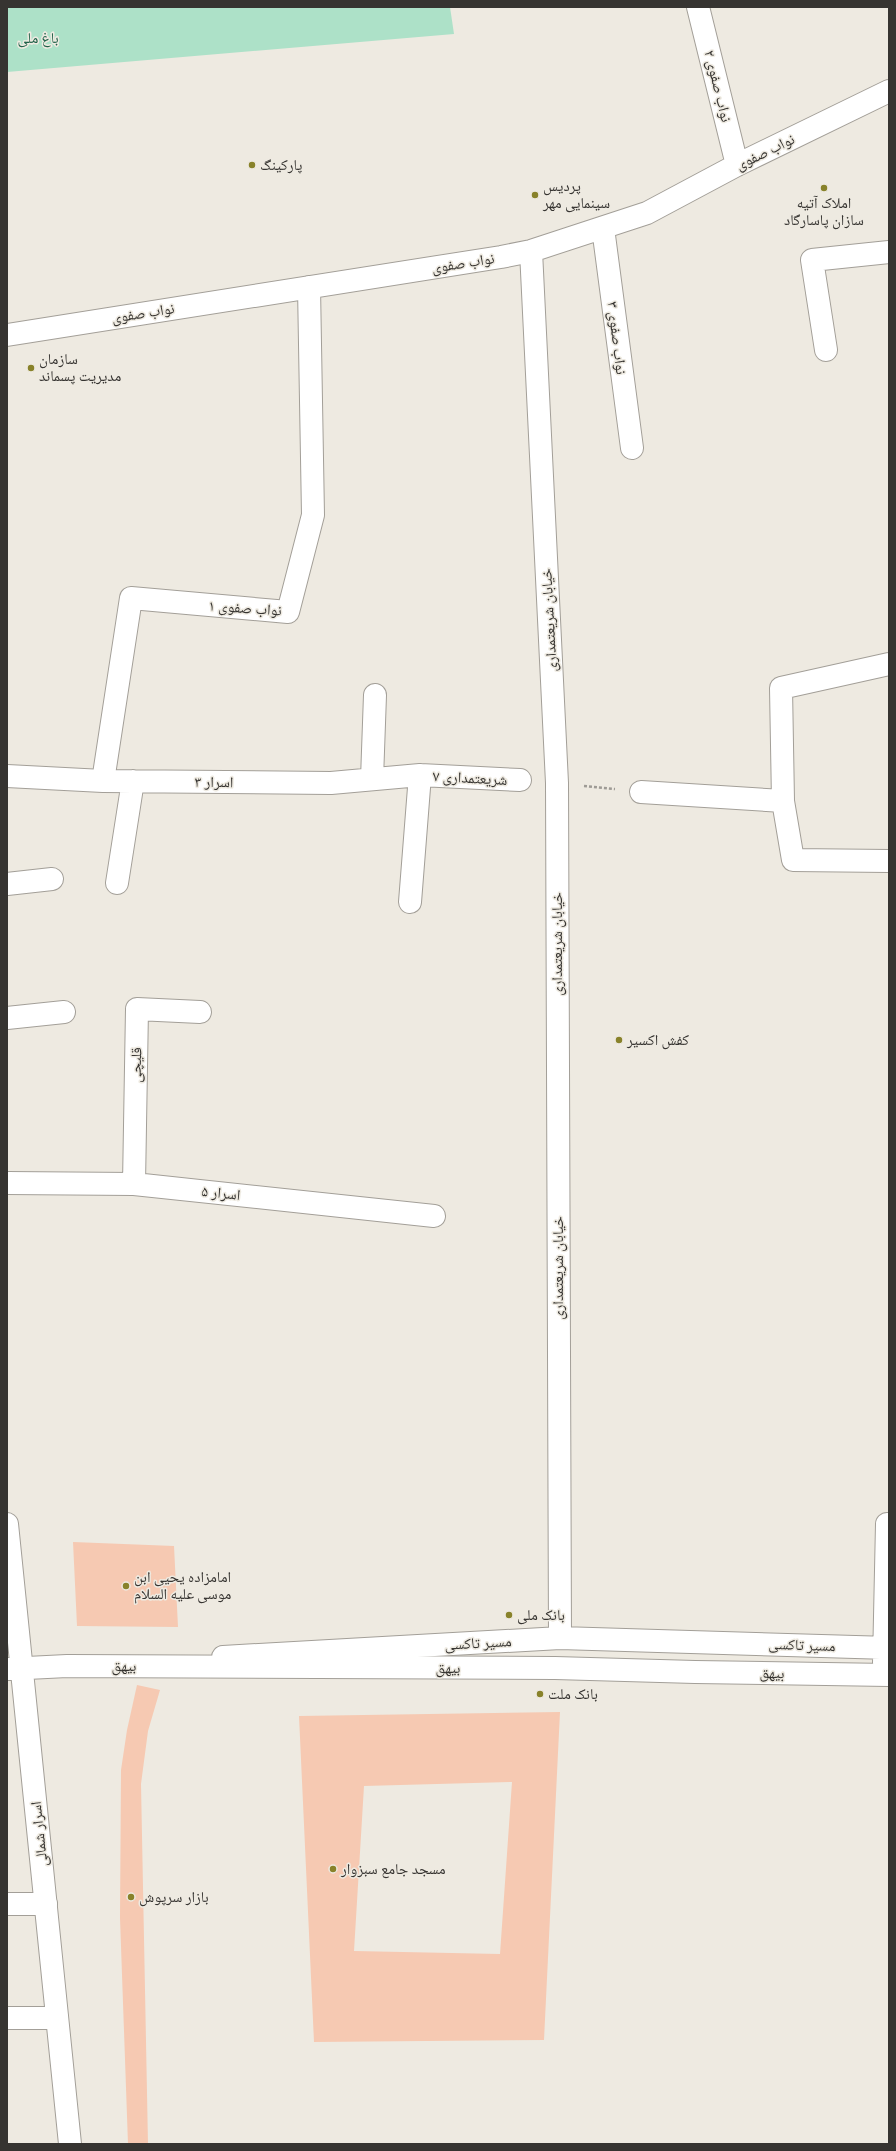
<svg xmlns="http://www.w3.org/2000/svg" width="896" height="2151" viewBox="0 0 896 2151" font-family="Cabin,'Noto Naskh Arabic',sans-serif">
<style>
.green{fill:#ade1c8}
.building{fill:#f6c9b2;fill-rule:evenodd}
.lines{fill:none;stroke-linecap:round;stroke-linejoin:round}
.minor-casing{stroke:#a39f98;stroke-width:24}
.major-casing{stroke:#a39f98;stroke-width:24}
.path{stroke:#9e9b95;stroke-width:2.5;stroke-dasharray:3 2;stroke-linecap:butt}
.minor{stroke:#fff;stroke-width:22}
.major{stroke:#fff;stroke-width:22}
.poi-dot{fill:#88822a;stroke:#eeeae1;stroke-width:1.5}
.labels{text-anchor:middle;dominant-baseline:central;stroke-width:3;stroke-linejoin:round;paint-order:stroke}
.park-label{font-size:15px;fill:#1f6148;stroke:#eeeae1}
.street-label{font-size:15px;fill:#363431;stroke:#eeeae1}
.poi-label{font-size:15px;fill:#363431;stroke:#eeeae1;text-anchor:start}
</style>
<rect width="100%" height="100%" fill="#eeeae1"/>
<path class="green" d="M7,7h443l4,27 -447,38z"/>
<path class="building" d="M73,1542l101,4 4,81 -101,-1z
M137,1685l23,5 -12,41 -7,53 7,360h-20l-8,-226 1,-148 6,-40z
M560,1712l-16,328 -230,2 -15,-326zM512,1782l-12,172 -146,-3 10,-165z"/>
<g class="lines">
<g class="minor-casing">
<path id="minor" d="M698,7l39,158
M603,228l29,220
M531,251l26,532 3,855
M7,335l494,-78 30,-6 116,-38 90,-48 152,-74
M826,350l-14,-90 77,-8
M889,664l-108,24 2,113 10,59 96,1
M7,776l96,5 228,2 89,-8 100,5
M372,779l3,-84
M103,781l28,-183 157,14 25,-97 -4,-228
M641,792l142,9
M117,883l16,-102
M7,884l45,-5
M410,902l10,-127
M7,1018l57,-6
M7,1183l127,1 300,32
M134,1184l3,-175 63,3
M223,1657l337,-19 329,10
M884,1663l3,-139
M7,1904h39
M7,2018h50"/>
</g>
<g class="major-casing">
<path id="major" d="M7,1524l63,620
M7,1669l60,-3 488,2 140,4 194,3"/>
</g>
<path class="path" d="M584,786l31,3"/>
<use href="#minor" class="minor"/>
<use href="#major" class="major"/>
</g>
<g class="poi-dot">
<circle cx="252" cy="165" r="4"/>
<circle cx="824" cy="188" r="4"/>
<circle cx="535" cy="195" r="4"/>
<circle cx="31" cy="368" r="4"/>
<circle cx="619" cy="1040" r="4"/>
<circle cx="126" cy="1586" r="4"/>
<circle cx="509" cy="1615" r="4"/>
<circle cx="540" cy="1694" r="4"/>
<circle cx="333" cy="1869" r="4"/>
<circle cx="131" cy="1897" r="4"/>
</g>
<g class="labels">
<g class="park-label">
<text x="38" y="38">باغ ملی</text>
</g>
<g class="street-label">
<text transform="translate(718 86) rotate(76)">نواب صفوی ۲</text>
<text transform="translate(765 152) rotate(-26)">نواب صفوی</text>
<text transform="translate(463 263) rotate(-9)">نواب صفوی</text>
<text transform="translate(143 313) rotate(-9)">نواب صفوی</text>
<text transform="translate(617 338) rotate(83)">نواب صفوی ۳</text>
<text transform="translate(245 608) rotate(4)">نواب صفوی ۱</text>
<text transform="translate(549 620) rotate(-93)">خیابان شریعتمداری</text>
<text transform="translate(470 778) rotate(3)">شریعتمداری ۷</text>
<text transform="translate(214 782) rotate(1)">اسرار ۳</text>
<text transform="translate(557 944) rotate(-90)">خیابان شریعتمداری</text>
<text transform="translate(136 1065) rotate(-89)">قلیچی</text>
<text transform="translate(221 1193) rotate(6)">اسرار ۵</text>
<text transform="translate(558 1268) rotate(-90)">خیابان شریعتمداری</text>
<text transform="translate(478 1643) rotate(-3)">مسیر تاکسی</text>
<text transform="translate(802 1645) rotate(2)">مسیر تاکسی</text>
<text x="124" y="1666">بیهق</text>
<text x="448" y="1668">بیهق</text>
<text transform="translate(772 1673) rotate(1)">بیهق</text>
<text transform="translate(39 1834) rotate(-96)">اسرار شمالی</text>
</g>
<g class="poi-label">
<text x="260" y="165">پارکینگ</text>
<text x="543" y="186">پردیس<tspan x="543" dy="17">سینمایی مهر</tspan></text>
<text x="824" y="203" text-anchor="middle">املاک آتیه<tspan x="824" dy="17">سازان پاسارگاد</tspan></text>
<text x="39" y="359">سازمان<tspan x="39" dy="17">مدیریت پسماند</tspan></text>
<text x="627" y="1040">کفش اکسیر</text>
<text x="134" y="1577">امامزاده یحیی ابن<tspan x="134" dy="17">موسی علیه السلام</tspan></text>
<text x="517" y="1615">بانک ملی</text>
<text x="548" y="1694">بانک ملت</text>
<text x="341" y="1869">مسجد جامع سبزوار</text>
<text x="139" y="1897">بازار سرپوش</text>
</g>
</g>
<rect width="896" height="2151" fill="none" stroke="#363431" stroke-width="16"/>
</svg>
